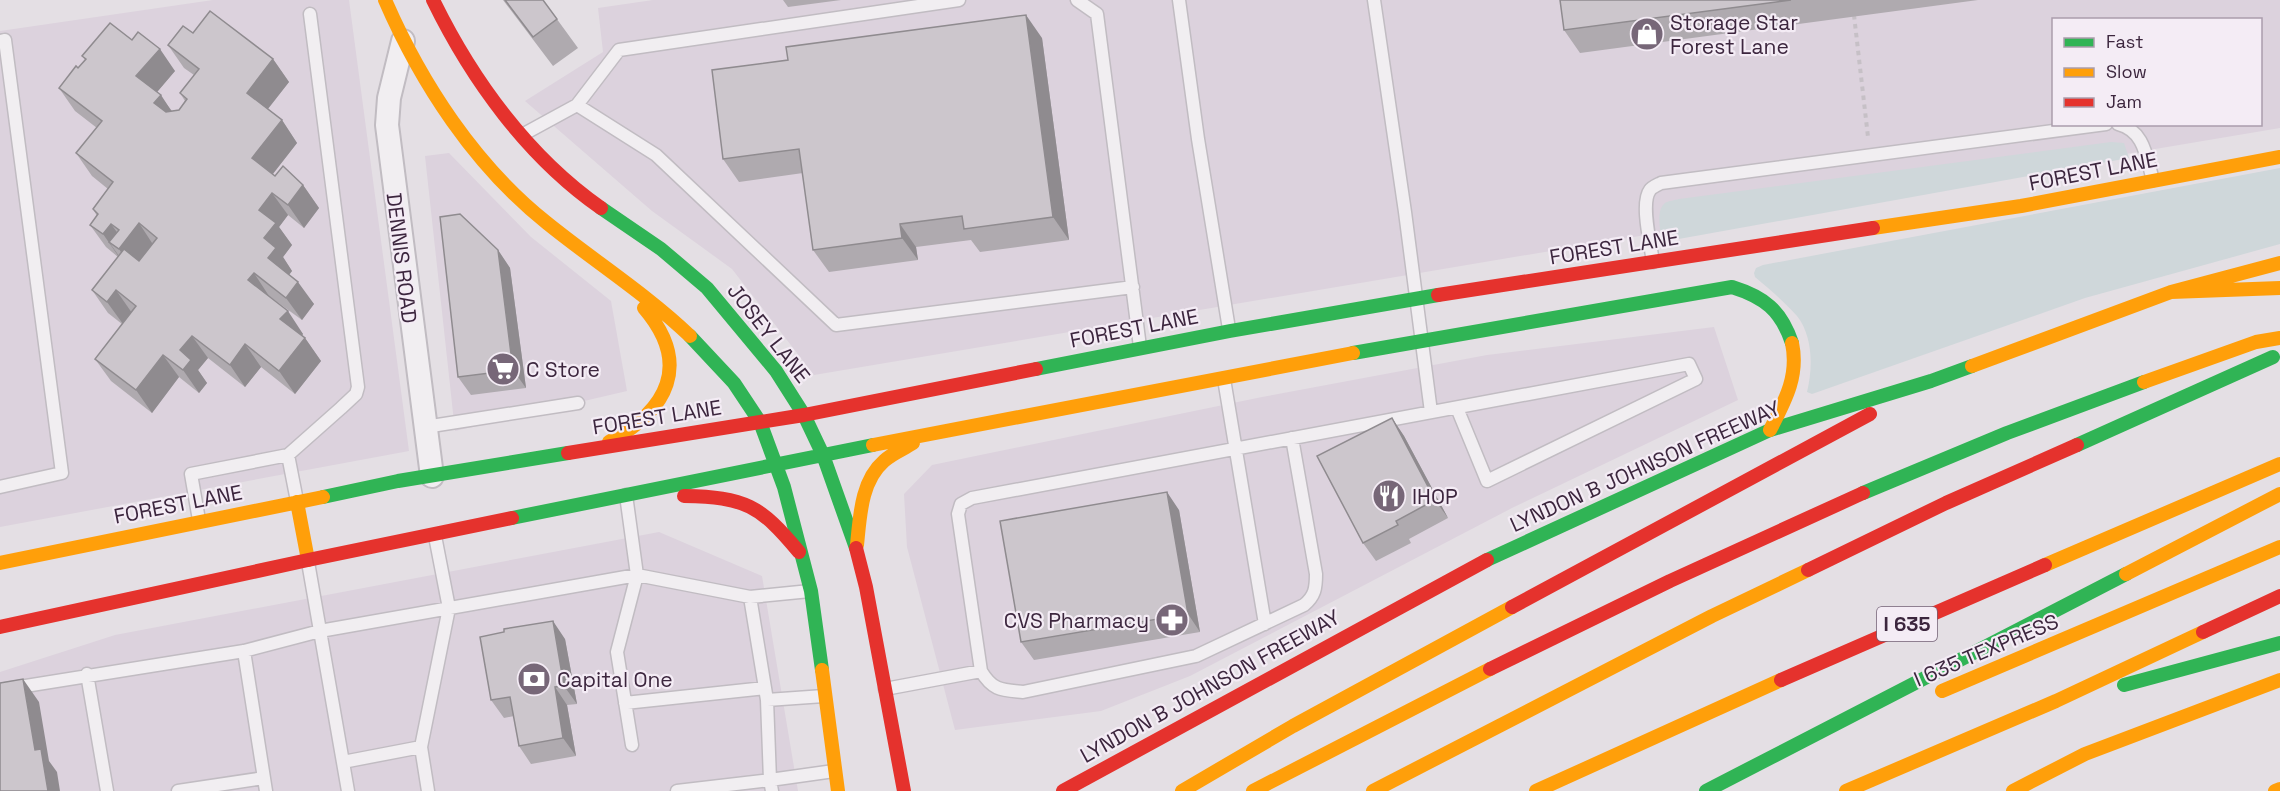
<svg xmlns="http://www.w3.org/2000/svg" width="2280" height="791" viewBox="0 0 2280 791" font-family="'Space Grotesk',sans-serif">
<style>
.built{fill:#dcd2dd;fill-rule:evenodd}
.green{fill:#cfd7da}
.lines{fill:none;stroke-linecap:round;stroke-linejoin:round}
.lane-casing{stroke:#c1bcc2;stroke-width:15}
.street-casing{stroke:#c1bcc2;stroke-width:26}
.path{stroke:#c6c0c6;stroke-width:4;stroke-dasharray:4.5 4.5;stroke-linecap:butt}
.lane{stroke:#f1eef1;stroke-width:12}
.street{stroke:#f1eef1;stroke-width:22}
.fast{stroke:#30b455;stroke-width:14}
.slow{stroke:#ff9f0a;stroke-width:14}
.jam{stroke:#e5322d;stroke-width:14}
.wall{fill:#afaaaf}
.shaded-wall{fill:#8f8b8f}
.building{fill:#ccc6cc;stroke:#8f8b8f;stroke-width:1.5}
.labels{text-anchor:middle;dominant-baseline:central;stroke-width:4.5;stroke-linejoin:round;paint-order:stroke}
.shield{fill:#f4ecf5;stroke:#736175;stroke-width:1.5}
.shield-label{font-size:20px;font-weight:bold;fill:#3c263e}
.poi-label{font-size:21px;fill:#3c263e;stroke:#f4ecf5;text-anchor:start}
.street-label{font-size:21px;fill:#3c263e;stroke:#f4ecf5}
</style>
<rect width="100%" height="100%" fill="#e4dfe4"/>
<path class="built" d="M213,0h136l60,451 -409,76v-496z
M653,0h1627v128l-1466,247 -82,-106 -80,-58 -127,-110 78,-49 -5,-44zM2054,20h206v104h-206z
M449,153l82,84 80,64 16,90 -172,40 -30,-275z
M1714,327l24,73 -226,108 -322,168 -89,35 -146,19 -48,-183 -3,-53 28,-29 330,-68 225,-42z
M659,532l103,44 36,215h-798v-119l115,-37z"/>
<path class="green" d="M2111,142l13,1 5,15 -467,84c-1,-9 -7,-31 3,-39 3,-2 10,-3 14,-4z
M2280,168v76l-195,54 -273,96 -5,-2c6,-24 6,-56 -10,-76 -12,-14 -28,-27 -42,-39l-1,-4 2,-5 7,-3z"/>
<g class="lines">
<g class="lane-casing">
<path id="lane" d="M1077,0l20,14 43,333
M1179,0l19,139 31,190
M1374,0l31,212 26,200
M0,41l5,-1 57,433 -62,14
M577,105l79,50 180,170 297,-38
M2118,124c27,7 28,33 35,56
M522,135l55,-30 42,-55 340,-50
M1653,262c-2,-16 -13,-59 -3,-72 2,-3 7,-5 11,-7l445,-59
M1224,379l41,245
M425,427l153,-24
M1292,438l24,136c0,14 -1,22 -12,31l-108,51 -173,36c-21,-2 -30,-1 -42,-21l-23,-157 3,-10 11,-6 717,-134 7,15 -209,102 -30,-73
M288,455l9,46
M626,495l11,80 113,22 60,-6
M199,520l-8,-46 97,-19 53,-47 15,-14 2,-7 -48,-373
M308,562l40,229
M244,651l22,140
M87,674l20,117
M885,689l96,-18
M0,690l244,-39 76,-20 317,-56 -20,77 15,93
M767,700l57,-4
M625,703l140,-15
M343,762l78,-15
M178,791l86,-13
M428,791l-7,-44 28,-139 -14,-72
M677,791l93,-11 -3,-80 -17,-103
M772,791l-2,-11 64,-9"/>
</g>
<g class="street-casing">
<path id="street" d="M403,41l-14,57 -2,27 45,351"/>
</g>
<path class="path" d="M1854,15l14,122"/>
<use href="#lane" class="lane"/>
<use href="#street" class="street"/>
<path class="fast" d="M601,208l60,41 46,39 69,83 28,44 19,40 33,93
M690,336l44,47 26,39 24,65 27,104 11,79
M1353,353l379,-66c32,10 49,23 60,56
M1036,369l194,-38 208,-36
M2077,445l196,-88
M1863,493l144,-60 137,-51
M323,497l75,-16 170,-28
M512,518l361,-73
M1487,560l283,-130 161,-49 41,-15
M2124,685l156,-42
M1706,791l420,-217"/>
<path class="slow" d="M385,0c36,83 90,166 162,223 47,38 99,71 143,113
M1873,228l148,-22 259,-49
M2171,292l109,-4
M1972,366l199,-74 109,-29
M2144,382l112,-40 24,-4
M1770,430c15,-29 29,-54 22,-87
M609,442c59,-32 83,-78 35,-134
M873,445l480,-92
M297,502l11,58
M857,545c3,-29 4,-64 27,-84 9,-8 20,-12 29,-18
M0,563l323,-66
M2045,565l235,-101
M2126,574l154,-80
M822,670l16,121
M1942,691l338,-144
M1182,791l111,-65 219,-119
M1253,791l237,-122
M1373,791l339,-175 96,-46
M1536,791l245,-111
M1846,791l210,-90 147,-69
M2013,791l72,-37 195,-74
M2275,791l5,-2"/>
<path class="jam" d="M433,0c39,80 95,157 168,208
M1438,295l435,-67
M568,453l236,-38 232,-46
M684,496c61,1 76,9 115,56
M856,548l10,39 38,204
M1808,570l138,-67 131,-58
M1512,607l358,-193
M0,627l308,-67 204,-42
M2203,632l77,-36
M1490,669l180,-88 193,-88
M1781,680l264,-115
M1063,791l424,-231"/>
</g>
<path class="wall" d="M503,0h40l35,48 -25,18z
M783,0h58l-53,7z
M1560,0h418l-398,53 -16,-23z
M193,33l80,26 16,23 -21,27 14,11 15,23 -24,31 2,2 28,9 16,23 -15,20 -16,-13 -9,12 13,18 -9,12 9,14 -3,4 25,29 -12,16 -33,-24 34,38 -1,2 3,2 16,23 -26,33 -34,-27 -16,20 -37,-29 -10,12 9,13 -8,10 -20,-16 -27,36 -41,-32 -16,-22 27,-35 -14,-11 -16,-23 26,-33 -12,-10 -16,-22 7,-9 -4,-7 15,-20 -16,-13 -16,-23 21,-25 -22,-17 -16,-23 19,-20 7,-8 -3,-4 50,-16 43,31 -18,21 15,19 7,-1 6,-9 -5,-8 14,-18 -10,-7 -16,-23z
M1042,38l27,202 -89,12 -9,-12 -55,7 2,13 -89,12 -16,-22 -10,-77 -64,9 -16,-23z
M498,250l12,18 16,120 -55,7 -13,-18z
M1392,418l12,18 44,82 -39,21 2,4 -35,18 -13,-18z
M1179,510l21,122 -166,28 -13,-18z
M565,639l12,65 -10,1 9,51 -45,8 -12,-18 -5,-30 -10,2 -13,-18z"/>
<path class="shaded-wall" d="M1026,15l16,23 27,202 -16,-23z
M160,49l15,22 -23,27 -16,-22z
M273,59l16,23 -26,33 -16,-22z
M161,95l15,23 -6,8 -16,-23z
M282,120l15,23 -29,37 -16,-22z
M303,185l16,23 -15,20 -16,-23z
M272,193l16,22 -9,12 13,18 -9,12 9,14 -8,10 -16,-23 -9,-48z
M139,223l15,23 -20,26 -15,-23 -10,-7 10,14v1l-16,-23 8,-10 13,18z
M900,224l16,23 2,13 -16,-22z
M498,250l12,18 16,120 -13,-18z
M254,273l15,23 -5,7 -16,-23z
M298,282l16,22 -12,16 -16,-22z
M116,290l16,23 -9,11 -16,-22z
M288,311l15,23 -7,8 -16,-23z
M192,336l16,22 -10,12 9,13 -8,10 -16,-23 -3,-20z
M305,338l16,23 -26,33 -16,-23z
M245,344l16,23 -16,20 -15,-22z
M163,355l16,22 -27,36 -16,-23z
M1392,418l12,18 44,82 -13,-18z
M1167,492l12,18 21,122 -12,-18z
M553,621l12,18 12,65 -13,-18z
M23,679l16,23 10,59 8,11 3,19h-12l-13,-41z
M555,687l12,18 9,51 -13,-18z"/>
<path class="building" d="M505,0h38l14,19 -24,18z
M1560,0h231l-227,30z
M210,11l63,48 -26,34 35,27 -30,38 23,18 8,-10 20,19 -15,20 -16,-12 -13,17 17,13 -12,15 12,10 -8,10 30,24 -12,16 -32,-25 -6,7 40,31 -8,8 25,19 -26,33 -34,-27 -15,21 -38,-29 -12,14 11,10 -8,10 -20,-15 -27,35 -41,-31 41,-53 -20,-16 -9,12 -15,-12 32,-41 15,12 18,-23 -18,-15 -20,26 -10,-7 10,-12 -8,-6 -8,10 -13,-9 8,-11 -5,-5 20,-27 -37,-29 26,-32 -43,-33 17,-22 2,2 8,-9 -4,-3 28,-33 22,17 6,-8 22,17 -24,27 25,19 -7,8 12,9 13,-2 8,-11 -7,-6 19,-24 -31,-24 15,-19 10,7z
M1026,15l27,202 -89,12 -2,-13 -62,8 2,14 -89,12 -14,-101 -76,10 -11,-89 76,-10 -2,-13z
M460,214l38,36 15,120 -55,7 -18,-160z
M1392,418l43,82 -39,21 2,4 -35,18 -46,-87z
M1167,492l21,122 -167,28 -21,-121z
M553,621l11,65 -9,1 8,51 -44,8 -9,-49 -19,3 -11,-63 24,-5v-3z
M23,679l12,71 6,-1 7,42h-48v-108z"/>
<defs>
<g id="shop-disc" transform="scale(1.725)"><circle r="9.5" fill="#776778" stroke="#f4ecf5"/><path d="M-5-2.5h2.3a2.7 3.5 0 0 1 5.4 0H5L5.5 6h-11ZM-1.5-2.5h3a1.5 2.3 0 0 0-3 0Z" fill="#fff"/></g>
<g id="supermarket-disc" transform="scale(1.725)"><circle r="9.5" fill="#776778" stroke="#f4ecf5"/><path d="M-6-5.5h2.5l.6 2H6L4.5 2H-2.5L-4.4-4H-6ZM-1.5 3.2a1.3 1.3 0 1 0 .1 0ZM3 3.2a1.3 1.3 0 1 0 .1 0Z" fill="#fff"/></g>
<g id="restaurant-disc" transform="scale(1.725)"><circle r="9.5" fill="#776778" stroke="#f4ecf5"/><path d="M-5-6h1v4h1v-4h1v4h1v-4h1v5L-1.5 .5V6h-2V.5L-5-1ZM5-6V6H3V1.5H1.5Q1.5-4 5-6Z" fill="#fff"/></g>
<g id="pharmacy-disc" transform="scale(1.725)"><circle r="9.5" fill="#776778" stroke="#f4ecf5"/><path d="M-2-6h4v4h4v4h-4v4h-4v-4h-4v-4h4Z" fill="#fff"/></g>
<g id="bank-disc" transform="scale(1.725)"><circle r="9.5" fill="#776778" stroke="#f4ecf5"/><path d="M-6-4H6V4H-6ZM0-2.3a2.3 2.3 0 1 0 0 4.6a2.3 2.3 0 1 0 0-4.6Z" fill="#fff"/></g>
</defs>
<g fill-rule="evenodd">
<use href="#shop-disc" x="1647" y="34"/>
<use href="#supermarket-disc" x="503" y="369"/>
<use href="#restaurant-disc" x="1389" y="496"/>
<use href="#pharmacy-disc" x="1172" y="620"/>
<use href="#bank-disc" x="534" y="679"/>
</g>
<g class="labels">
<rect class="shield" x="1877" y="607" width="60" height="34" rx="4.5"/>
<g class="shield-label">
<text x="1907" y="624">I 635</text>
</g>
<g class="poi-label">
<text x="1670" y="22">Storage Star<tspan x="1670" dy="24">Forest Lane</tspan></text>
<text x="526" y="369">C Store</text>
<text x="1412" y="496">IHOP</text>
<text x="1149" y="620" text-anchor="end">CVS Pharmacy</text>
<text x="557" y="679">Capital One</text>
</g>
<g class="street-label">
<text transform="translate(2093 171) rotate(-11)">FOREST LANE</text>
<text transform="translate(1614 247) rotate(-9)">FOREST LANE</text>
<text transform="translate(402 258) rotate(83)">DENNIS ROAD</text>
<text transform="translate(1134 328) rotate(-11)">FOREST LANE</text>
<text transform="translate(769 333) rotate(52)">JOSEY LANE</text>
<text transform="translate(657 417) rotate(-9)">FOREST LANE</text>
<text transform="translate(1645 466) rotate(-24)">LYNDON B JOHNSON FREEWAY</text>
<text transform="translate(178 504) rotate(-11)">FOREST LANE</text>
<text transform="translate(1986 650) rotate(-23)">I 635 TEXPRESS</text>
<text transform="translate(1210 686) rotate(-29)">LYNDON B JOHNSON FREEWAY</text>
</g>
</g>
<rect x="2052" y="18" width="210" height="108" fill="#f4ecf5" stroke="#aa9dac" stroke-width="1.5"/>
<rect x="2064" y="38" width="30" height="9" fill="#30b455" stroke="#aa9dac" stroke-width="1.5"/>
<text x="2106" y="48" font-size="18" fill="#3c263e">Fast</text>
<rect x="2064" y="68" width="30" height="9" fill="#ff9f0a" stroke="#aa9dac" stroke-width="1.5"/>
<text x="2106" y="78" font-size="18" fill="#3c263e">Slow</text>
<rect x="2064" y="98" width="30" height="9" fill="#e5322d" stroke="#aa9dac" stroke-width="1.5"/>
<text x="2106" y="108" font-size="18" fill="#3c263e">Jam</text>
</svg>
